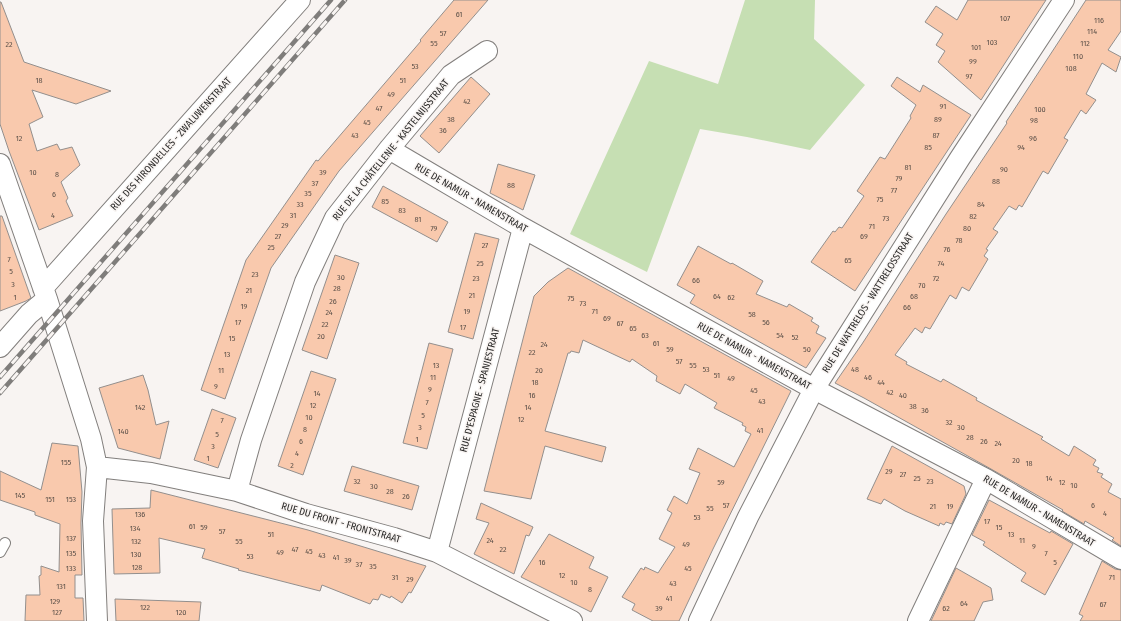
<svg xmlns="http://www.w3.org/2000/svg" width="1121" height="621" viewBox="0 0 1121 621" font-family="'Fira Sans Condensed',sans-serif">
<style>
.green{fill:#c6dfb3}
.building{fill:#f9c9ad;stroke:#938f8d}
.lines{fill:none;stroke-linecap:round;stroke-linejoin:round}
.lane-casing{stroke:#827f7d;stroke-width:12}
.street-casing{stroke:#827f7d;stroke-width:22}
.lane{stroke:#fff;stroke-width:10}
.street{stroke:#fff;stroke-width:20}
.rail-casing{stroke:#7f7d7b;stroke-width:4.5}
.rail{stroke:#f8f4f2;stroke-width:3;stroke-dasharray:9;stroke-linecap:butt}
.labels{text-anchor:middle;dominant-baseline:central;stroke-width:3;stroke-linejoin:round;paint-order:stroke}
.number-label{font-size:8px;fill:#5e524a}
.street-label{font-size:10px;fill:#2b2a29;stroke:#f8f4f2}
</style>
<rect width="100%" height="100%" fill="#f8f4f2"/>
<path class="green" d="M745,0h70l-1,39 51,46 -55,65 -63,-13 -47,-8 -53,143 -77,-38 79,-173 69,23z"/>
<path class="building" d="M454,0h34l-149,171 -68,97 -46,131 -24,-9 45,-130 70,-100 2,1 103,-120 -1,-1z
M968,0h78l-65,100 -43,-38 7,-11 -9,-6 7,-11 -18,-12 11,-16 21,14z
M1086,0h35v31l-13,19 13,7 -5,15 -14,-9 -16,31 10,6 -10,14 -5,-4 -17,28 4,2 -13,22 -7,12 -5,-3 -21,36 -3,-2 -3,5 -7,-4 -16,23 5,3 -12,17 2,1 -4,6 4,3 -19,32 -7,-4 -6,12 -6,-4 -20,34 -5,-2 -3,6 -7,-5 -20,27 12,7 -1,2 35,18 2,-3 34,19 -1,2 67,37 -2,2 28,17 5,-10 22,14 -3,5 6,3 -2,4 6,2 -2,3 11,7 -4,8 13,7v47l-9,-6 2,-2 -29,-17 -1,3 -22,-13 1,-1 -72,-41 -127,-71 -29,-15 27,-39 84,-130 61,-91 -1,-1z
M0,2h1l23,60 87,29 -35,13 -44,-14 11,27 -14,7 8,27 20,-7 3,6 12,-3 8,18 -19,17 7,16 -2,3 7,15 -34,14 -30,-79 -9,-27z
M471,77l19,17 -51,59 -19,-17z
M897,77l23,15 3,-7 48,30 -116,176 -44,-29 22,-31 2,1 4,-5 3,1 22,-32 -7,-5 23,-34 5,2 26,-41 -1,-2 6,-11 -25,-19z
M498,164l37,11 -12,35 -33,-17z
M383,186l65,36 -11,20 -65,-35z
M0,216h2l29,82 -5,3 -26,10z
M475,233l24,6 -26,100 -25,-7z
M698,246l33,18 1,-1 31,18 -7,13 31,13 2,-3 24,14 -2,3 8,5 -3,7 10,5 -20,30 -116,-65 5,-8 -18,-10z
M335,255l24,8 -32,96 -25,-9z
M568,268l223,123 -78,158 -34,72h-26l-21,-11 3,-6 -13,-7 19,-29 3,2 1,-3 13,6 17,-26 -16,-8 13,-26 -5,-3 7,-14 13,8 13,-31 -11,-4 9,-21 36,19 17,-33 -6,-3 1,-4 -4,-2 1,-2 -29,-15 3,-5 -32,-19 -5,10 -24,-13 1,-5 -25,-17 -2,3 -47,-22 -4,13 -8,-2 -1,2h-2l-23,78 61,16 -4,15 -57,-16 -14,53 -47,-8 50,-195 14,-14z
M429,343l24,6 -26,100 -24,-6z
M311,371l25,8 -33,96 -25,-9z
M143,375l5,15 8,35 13,-4 -9,38 -42,-11 -19,-60z
M212,409l24,9 -18,50 -24,-8z
M52,443l26,3 4,46 -1,31 1,52h-7v23h8l1,23h-59l1,-26h14l-1,-19 2,-1v-9l18,6 1,-48 -25,-9v-3l-35,-12v-29l41,19z
M892,446l72,40 2,8 -14,30 -6,-2 -2,3 -4,-2 -1,3 -34,-15 -21,-12 -3,5 -14,-5z
M352,466l67,20 -7,24 -68,-19z
M151,490l157,40 118,36 -15,27 -2,-1 -7,11 -11,-7 -1,2 -9,-4 -3,6 -5,-1 -3,5 -48,-19 -2,6 -82,-21 1,-1 -37,-11 3,-9 -46,-11 1,35 -46,1 -2,-65 38,-1z
M989,500l61,33 1,-2 22,13 -28,51 -24,-14 5,-8 -43,-28 2,-3 -13,-7z
M481,503l52,24 -4,9 -3,-1 -12,39 -40,-20 15,-31 -13,-4z
M549,534l45,23 -5,11 19,9 -17,35 -70,-35z
M1102,561l13,8 6,1v51h-41l3,-5 -4,-2z
M956,568l35,20 2,12 -10,2 -9,19h-43z
M115,599l86,3 -2,19h-83z"/>
<g class="lines">
<g class="lane-casing">
<path id="lane" d="M0,552l5,-9"/>
</g>
<g class="street-casing">
<path id="street" d="M389,149l134,79 291,161 172,90 135,80
M0,164l47,135 44,140 6,28 -4,54 4,100
M43,288l257,-288
M0,347l29,-33 18,-15
M97,467l54,6 86,18 69,23 88,24 43,14 135,69
M237,491l14,-51 54,-158 30,-64 54,-69 62,-74 36,-24
M437,552l86,-324
M699,621l49,-104 66,-128 146,-231 104,-158
M918,621l68,-142"/>
</g>
<use href="#lane" class="lane"/>
<use href="#street" class="street"/>
<g class="rail-casing">
<path id="rail" d="M0,377l331,-377
M0,393l345,-393"/>
</g>
<use href="#rail" class="rail"/>
</g>
<g class="labels">
<g class="number-label">
<text x="459" y="14">61</text>
<text x="1005" y="18">107</text>
<text x="1099" y="20">116</text>
<text x="1092" y="31">114</text>
<text x="443" y="33">57</text>
<text x="992" y="42">103</text>
<text x="434" y="43">55</text>
<text x="1085" y="43">112</text>
<text x="9" y="44">22</text>
<text x="976" y="47">101</text>
<text x="1078" y="56">110</text>
<text x="973" y="61">99</text>
<text x="415" y="66">53</text>
<text x="1071" y="68">108</text>
<text x="969" y="76">97</text>
<text x="39" y="80">18</text>
<text x="403" y="80">51</text>
<text x="391" y="94">49</text>
<text x="467" y="101">42</text>
<text x="943" y="106">91</text>
<text x="379" y="108">47</text>
<text x="1040" y="109">100</text>
<text x="451" y="119">38</text>
<text x="938" y="119">89</text>
<text x="1034" y="120">98</text>
<text x="367" y="122">45</text>
<text x="443" y="130">36</text>
<text x="355" y="135">43</text>
<text x="936" y="135">87</text>
<text x="19" y="138">12</text>
<text x="1033" y="138">96</text>
<text x="928" y="147">85</text>
<text x="1021" y="147">94</text>
<text x="908" y="167">81</text>
<text x="1004" y="169">90</text>
<text x="33" y="172">10</text>
<text x="323" y="172">39</text>
<text x="57" y="174">8</text>
<text x="899" y="178">79</text>
<text x="996" y="181">88</text>
<text x="315" y="183">37</text>
<text x="511" y="185">88</text>
<text x="894" y="190">77</text>
<text x="308" y="193">35</text>
<text x="54" y="194">6</text>
<text x="880" y="199">75</text>
<text x="385" y="201">85</text>
<text x="300" y="204">33</text>
<text x="981" y="204">84</text>
<text x="402" y="210">83</text>
<text x="53" y="215">4</text>
<text x="293" y="215">31</text>
<text x="973" y="216">82</text>
<text x="886" y="218">73</text>
<text x="418" y="219">81</text>
<text x="285" y="225">29</text>
<text x="872" y="226">71</text>
<text x="434" y="228">79</text>
<text x="967" y="228">80</text>
<text x="278" y="236">27</text>
<text x="864" y="236">69</text>
<text x="959" y="240">78</text>
<text x="485" y="245">27</text>
<text x="271" y="247">25</text>
<text x="947" y="249">76</text>
<text x="9" y="259">7</text>
<text x="848" y="260">65</text>
<text x="480" y="263">25</text>
<text x="941" y="263">74</text>
<text x="11" y="271">5</text>
<text x="255" y="274">23</text>
<text x="341" y="277">30</text>
<text x="476" y="278">23</text>
<text x="936" y="278">72</text>
<text x="696" y="280">66</text>
<text x="13" y="284">3</text>
<text x="922" y="285">70</text>
<text x="337" y="288">28</text>
<text x="249" y="290">21</text>
<text x="472" y="295">21</text>
<text x="717" y="296">64</text>
<text x="914" y="296">68</text>
<text x="15" y="297">1</text>
<text x="731" y="297">62</text>
<text x="571" y="298">75</text>
<text x="333" y="301">26</text>
<text x="583" y="303">73</text>
<text x="244" y="306">19</text>
<text x="907" y="307">66</text>
<text x="467" y="311">19</text>
<text x="595" y="311">71</text>
<text x="329" y="312">24</text>
<text x="752" y="314">58</text>
<text x="607" y="318">69</text>
<text x="238" y="322">17</text>
<text x="766" y="322">56</text>
<text x="620" y="323">67</text>
<text x="325" y="324">22</text>
<text x="463" y="327">17</text>
<text x="633" y="328">65</text>
<text x="645" y="335">63</text>
<text x="780" y="335">54</text>
<text x="321" y="336">20</text>
<text x="795" y="337">52</text>
<text x="232" y="338">15</text>
<text x="656" y="343">61</text>
<text x="544" y="344">24</text>
<text x="670" y="349">59</text>
<text x="807" y="349">50</text>
<text x="532" y="352">22</text>
<text x="227" y="354">13</text>
<text x="679" y="361">57</text>
<text x="436" y="365">13</text>
<text x="693" y="365">55</text>
<text x="706" y="369">53</text>
<text x="855" y="369">48</text>
<text x="221" y="370">11</text>
<text x="539" y="370">20</text>
<text x="717" y="375">51</text>
<text x="433" y="377">11</text>
<text x="868" y="377">46</text>
<text x="731" y="378">49</text>
<text x="535" y="382">18</text>
<text x="881" y="382">44</text>
<text x="216" y="386">9</text>
<text x="430" y="389">9</text>
<text x="754" y="390">45</text>
<text x="890" y="392">42</text>
<text x="317" y="393">14</text>
<text x="532" y="395">16</text>
<text x="903" y="395">40</text>
<text x="762" y="401">43</text>
<text x="427" y="402">7</text>
<text x="313" y="405">12</text>
<text x="913" y="406">38</text>
<text x="140" y="407">142</text>
<text x="528" y="407">14</text>
<text x="925" y="410">36</text>
<text x="423" y="415">5</text>
<text x="309" y="417">10</text>
<text x="521" y="419">12</text>
<text x="222" y="420">7</text>
<text x="949" y="422">32</text>
<text x="420" y="427">3</text>
<text x="961" y="427">30</text>
<text x="305" y="429">8</text>
<text x="760" y="430">41</text>
<text x="123" y="431">140</text>
<text x="217" y="434">5</text>
<text x="970" y="437">28</text>
<text x="417" y="439">1</text>
<text x="301" y="441">6</text>
<text x="984" y="441">26</text>
<text x="998" y="443">24</text>
<text x="213" y="446">3</text>
<text x="297" y="453">4</text>
<text x="208" y="458">1</text>
<text x="1016" y="460">20</text>
<text x="66" y="462">155</text>
<text x="1029" y="463">18</text>
<text x="292" y="465">2</text>
<text x="889" y="471">29</text>
<text x="903" y="474">27</text>
<text x="917" y="478">25</text>
<text x="1049" y="478">14</text>
<text x="357" y="481">32</text>
<text x="930" y="481">23</text>
<text x="721" y="482">59</text>
<text x="1062" y="482">12</text>
<text x="1074" y="485">10</text>
<text x="374" y="486">30</text>
<text x="390" y="491">28</text>
<text x="20" y="495">145</text>
<text x="406" y="496">26</text>
<text x="50" y="499">151</text>
<text x="71" y="499">153</text>
<text x="726" y="505">57</text>
<text x="1093" y="505">6</text>
<text x="933" y="506">21</text>
<text x="950" y="506">19</text>
<text x="710" y="508">55</text>
<text x="1105" y="513">4</text>
<text x="140" y="514">136</text>
<text x="697" y="517">53</text>
<text x="987" y="521">17</text>
<text x="192" y="526">61</text>
<text x="204" y="527">59</text>
<text x="999" y="527">15</text>
<text x="135" y="528">134</text>
<text x="222" y="531">57</text>
<text x="271" y="534">51</text>
<text x="1011" y="534">13</text>
<text x="71" y="538">137</text>
<text x="490" y="540">24</text>
<text x="1022" y="540">11</text>
<text x="136" y="541">132</text>
<text x="239" y="541">55</text>
<text x="686" y="544">49</text>
<text x="1034" y="546">9</text>
<text x="295" y="549">47</text>
<text x="503" y="549">22</text>
<text x="309" y="551">45</text>
<text x="280" y="552">49</text>
<text x="71" y="553">135</text>
<text x="1046" y="553">7</text>
<text x="136" y="554">130</text>
<text x="322" y="555">43</text>
<text x="250" y="556">53</text>
<text x="336" y="557">41</text>
<text x="348" y="560">39</text>
<text x="542" y="562">16</text>
<text x="1055" y="562">5</text>
<text x="359" y="564">37</text>
<text x="373" y="566">35</text>
<text x="137" y="567">128</text>
<text x="71" y="568">133</text>
<text x="688" y="568">45</text>
<text x="562" y="575">12</text>
<text x="395" y="577">31</text>
<text x="1112" y="577">71</text>
<text x="410" y="579">29</text>
<text x="574" y="582">10</text>
<text x="673" y="583">43</text>
<text x="61" y="586">131</text>
<text x="590" y="589">8</text>
<text x="669" y="598">41</text>
<text x="55" y="601">129</text>
<text x="964" y="603">64</text>
<text x="1103" y="604">67</text>
<text x="145" y="607">122</text>
<text x="659" y="608">39</text>
<text x="946" y="608">62</text>
<text x="57" y="612">127</text>
<text x="181" y="612">120</text>
</g>
<g class="street-label">
<text transform="translate(171 144) rotate(-48)">RUE DES HIRONDELLES - ZWALUWENSTRAAT</text>
<text transform="translate(391 150) rotate(-51)">RUE DE LA CHÂTELLENIE - KASTELNIJSSTRAAT</text>
<text transform="translate(471 198) rotate(30)">RUE DE NAMUR - NAMENSTRAAT</text>
<text transform="translate(868 303) rotate(-58)">RUE DE WATTRELOS - WATTRELOSSTRAAT</text>
<text transform="translate(754 356) rotate(29)">RUE DE NAMUR - NAMENSTRAAT</text>
<text transform="translate(480 390) rotate(-75)">RUE D'ESPAGNE - SPANJESTRAAT</text>
<text transform="translate(1039 511) rotate(31)">RUE DE NAMUR - NAMENSTRAAT</text>
<text transform="translate(341 523) rotate(16)">RUE DU FRONT - FRONTSTRAAT</text>
</g>
</g>
</svg>
